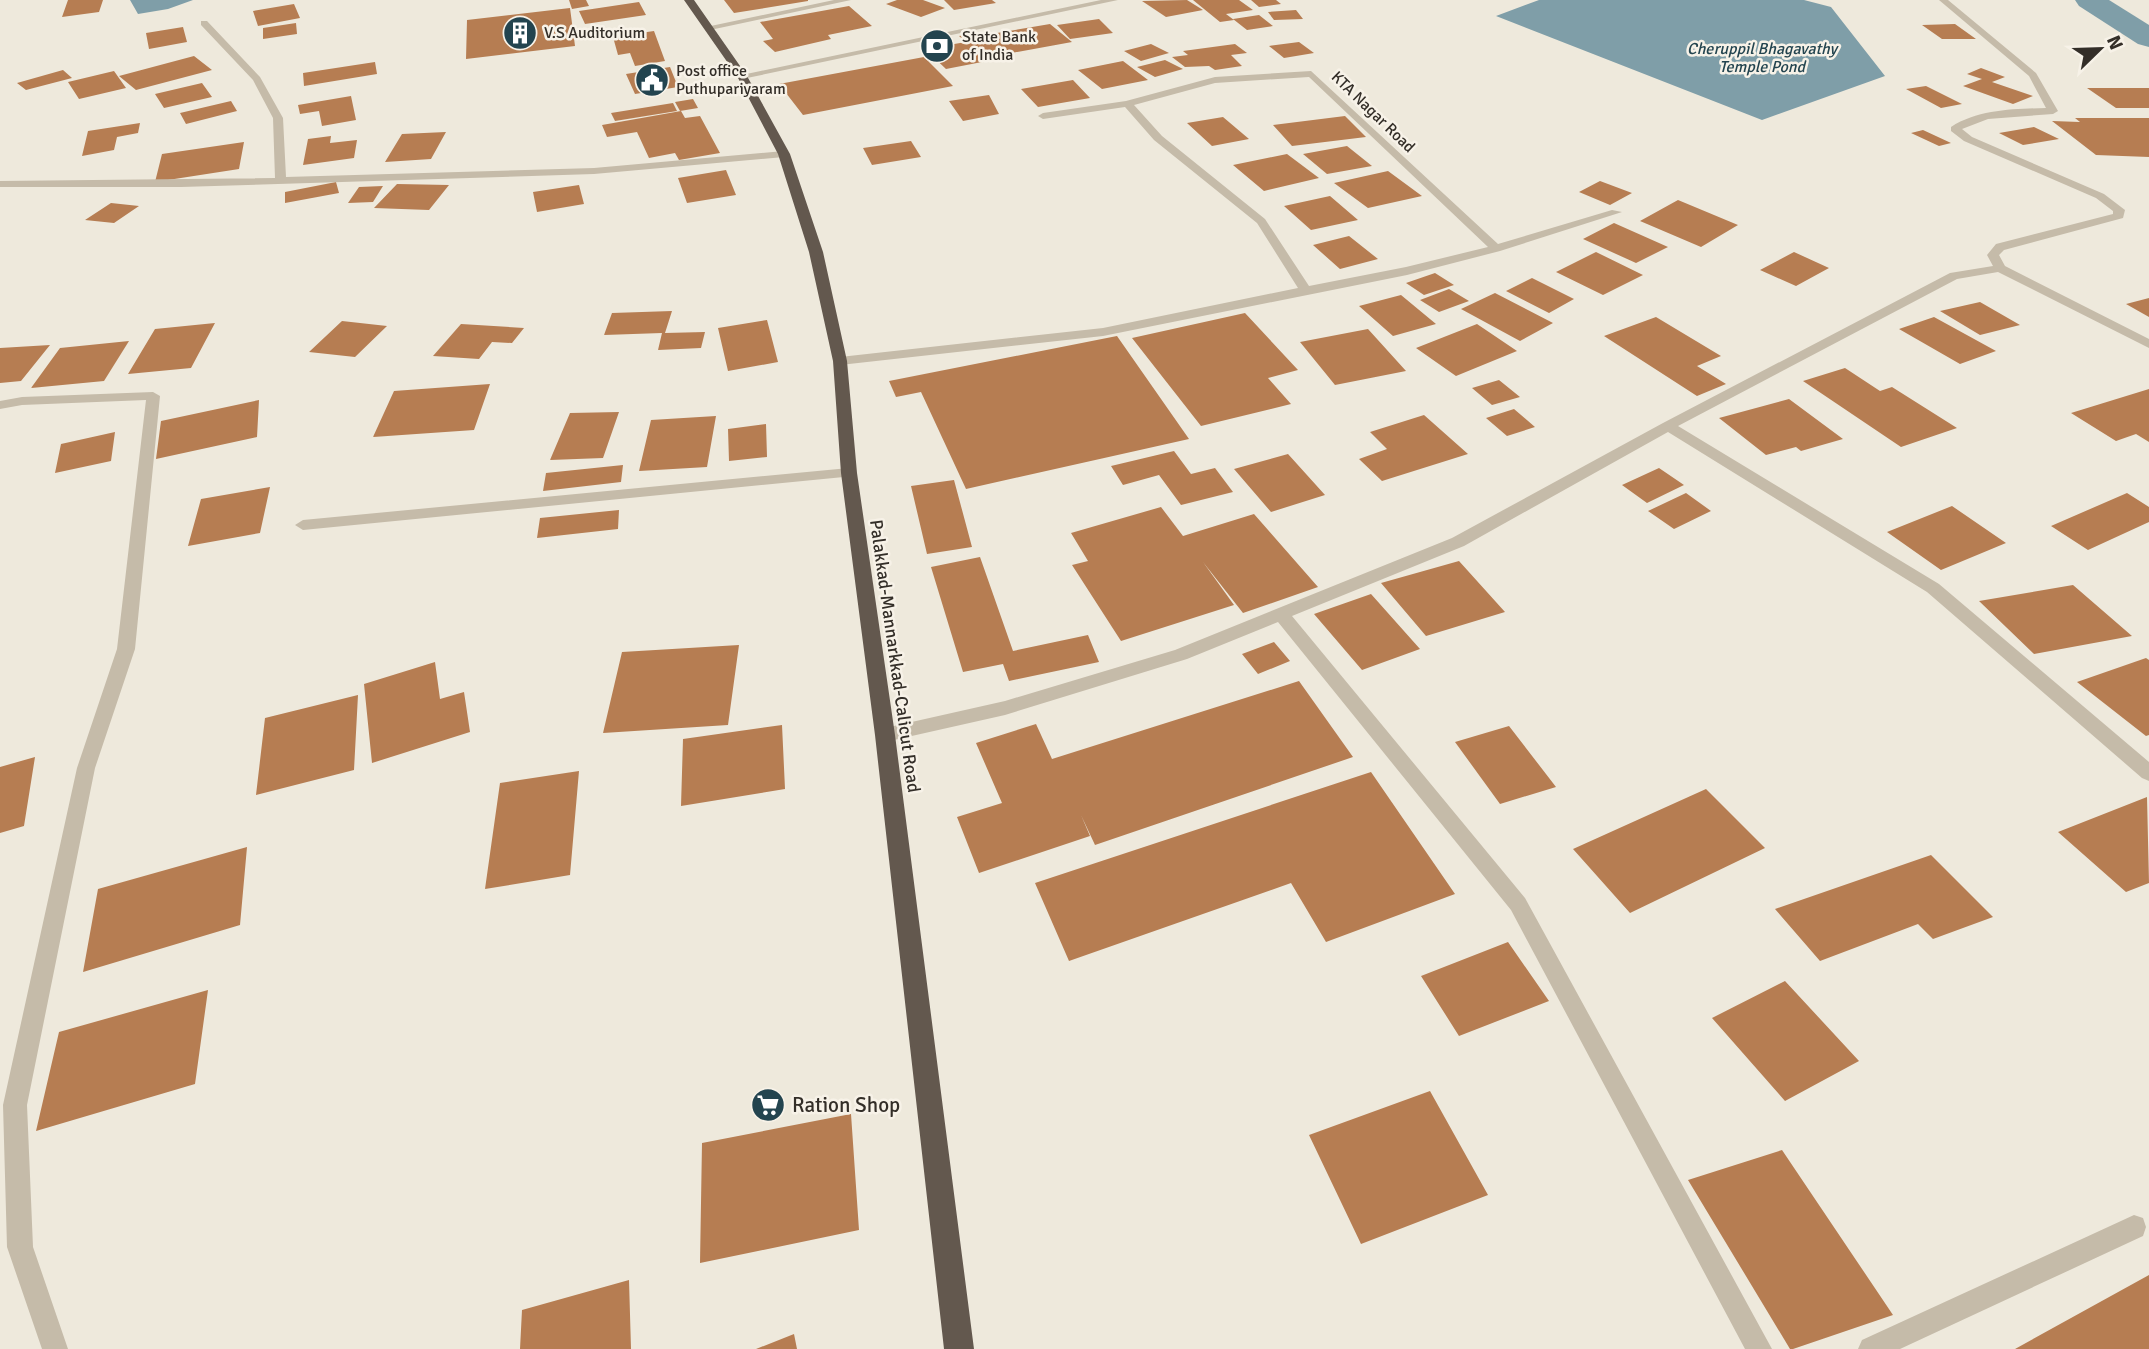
<svg xmlns="http://www.w3.org/2000/svg" width="2149" height="1349" viewBox="0 0 2149 1349" font-family="Signika,sans-serif">
<style>
.water{fill:#7f9ea8}
.lines{fill:none;stroke-linecap:round;stroke-linejoin:round}
.canal{fill:#7f9ea8;fill-rule:evenodd}
.building{fill:#b67d52}
.minor{fill:#c5bba9;fill-rule:evenodd}
.tertiary{fill:#c5bba9;fill-rule:evenodd}
.trunk{fill:#63584e;fill-rule:evenodd}
.labels{text-anchor:middle;dominant-baseline:central;stroke-width:5;stroke-linejoin:round;paint-order:stroke}
.far-poi-label{font-size:16px;fill:#332e28;stroke:#f7f2e8;text-anchor:start}
.far-water-label{font-size:16px;font-style:italic;fill:#23444f;stroke:#f7f2e8}
.far-street-label{font-size:16px;fill:#332e28;stroke:#f7f2e8}
.street-label{font-size:18px;fill:#332e28;stroke:#f7f2e8}
.near-poi-label{font-size:21px;fill:#332e28;stroke:#f7f2e8;text-anchor:start}
</style>
<rect width="100%" height="100%" fill="#eee9dc"/>
<path class="water" d="M130,0h63l-25,9 -30,5z
M1539,0h265l27,7 54,69 -123,44 -266,-104z"/>
<g class="lines">
<path class="canal" d="M2075,0h34l40,25v22l-11,-3 -59,-38z"/>
</g>
<path class="building" d="M68,0h35l-4,12 -37,5z
M569,0h17l3,6 -17,3z
M724,0h84v1l-74,12z
M897,0h26l22,8 -24,9 -35,-13z
M944,0h48l4,3 -42,7z
M1187,0l16,10 -37,7 -24,-16z
M1193,0h46l14,10 -27,4 8,6 -14,2z
M1251,0h25l5,4 -22,3z
M639,2l7,13 -61,9 -6,-13z
M294,4l6,14 -42,8 -5,-15z
M849,6l23,20 -44,9 3,4 -56,13 -12,-11 10,-2 -13,-17z
M570,8l5,38 -109,13 1,-39z
M1296,10l7,9 -29,1 -6,-8z
M1259,15l14,11 -26,4 -14,-11z
M1099,19l14,14 -43,6 -13,-14z
M296,23l1,11 -34,5v-11z
M1050,24l22,18 -93,17 3,3 -36,7 -21,-20 41,-7 -7,-6 16,-3 4,3z
M1955,24l21,15h-34l-20,-14z
M183,27l4,15 -38,7 -3,-16z
M654,31l11,30 -30,5 -5,-13 -12,2 -5,-18z
M1299,42l15,11 -30,5 -15,-12z
M1151,44l18,9 -28,8 -17,-10z
M1235,44l12,9 -16,2 11,11 -27,4 -6,-4 -24,1 -13,-10 16,-2 -5,-4z
M194,56l18,14 -76,20 -17,-14z
M924,57l29,29 -150,29 -24,-31z
M1165,60l18,9 -28,8 -18,-10z
M1123,61l25,19 -46,9 -24,-19z
M375,62l2,12 -73,12 -1,-13z
M670,67l8,20 -43,7 -9,-20z
M1981,68l24,9 -13,5 41,14 -20,8 -50,-18 19,-7 -15,-5z
M63,70l9,8 -46,12 -9,-7z
M114,71l12,17 -47,11 -11,-17z
M1073,80l17,18 -52,9 -17,-18z
M202,83l10,14 -48,11 -9,-14z
M1926,86l36,18 -21,4 -35,-19z
M2087,88h62v20h-33z
M989,95l10,19 -36,7 -14,-20z
M351,96l5,24 -34,6 -3,-15 -19,3 -2,-9z
M693,99l5,9 -18,3 -5,-9z
M231,101l6,10 -51,13 -6,-11z
M673,103l4,8 -62,10 -4,-8z
M681,111l4,7 15,-2 20,37 -41,7 -4,-7 -26,5 -12,-26 -30,5 -5,-12z
M1345,116l21,21 -74,9 -19,-21z
M1223,117l26,22 -37,7 -25,-23z
M2075,118h74v39l-53,-2 -44,-34 28,1z
M140,123l-2,10 -21,4 -3,13 -32,6 6,-25z
M2034,127l25,12 -36,6 -24,-12z
M1923,130l28,13 -12,3 -28,-13z
M446,132l-15,27 -46,3 17,-28z
M331,136l-1,7 27,-3 -3,18 -51,7 5,-26z
M911,141l10,16 -49,8 -9,-17z
M244,142l-5,27 -84,13 7,-28z
M1347,146l25,20 -45,8 -24,-20z
M1287,154l32,24 -55,13 -31,-26z
M726,170l10,25 -49,8 -9,-25z
M1388,171l34,25 -54,12 -34,-25z
M1600,181l32,12 -22,12 -31,-13z
M336,182l3,11 -54,10v-11z
M397,184l52,1 -20,25 -55,-2z
M579,185l5,19 -47,8 -4,-20z
M383,186l-10,16 -25,1 11,-16z
M1330,196l28,24 -47,10 -27,-24z
M1678,200l60,25 -37,22 -61,-26z
M111,203l28,3 -25,17 -29,-3z
M1614,223l54,24 -32,16 -53,-24z
M1349,236l29,23 -38,10 -27,-24z
M1596,252l47,23 -40,20 -47,-23z
M1794,252l35,16 -33,18 -36,-16z
M1435,273l19,12 -30,10 -18,-12z
M1532,278l42,21 -25,14 -43,-22z
M1449,289l20,12 -30,11 -19,-12z
M1495,293l58,30 -33,18 -59,-32z
M1401,295l35,29 -43,12 -34,-30z
M2149,298v19l-23,-13z
M1980,302l40,23 -40,10 -40,-24z
M672,311l-7,22 40,-1 -4,16 -43,2 4,-17 -58,2 8,-22z
M1245,313l53,57 -30,8 23,26 -90,22 -69,-88z
M1656,317l65,39 -24,10 29,18 -29,12 -93,-60z
M1934,317l62,34 -36,13 -61,-35z
M767,320l11,42 -50,9 -10,-43z
M342,321l45,5 -32,31 -46,-5z
M215,323l-24,45 -63,6 27,-45z
M461,324l63,4 -12,15 -20,-1 -13,17 -46,-3z
M1477,324l40,27 -61,25 -40,-28z
M1368,329l38,42 -71,14 -35,-43z
M1117,336l72,103 -223,50 -45,-97 -25,5 -7,-16z
M129,341l-25,40 -73,7 29,-40z
M50,345l-29,36 -21,2v-35z
M1845,368l35,23 12,-4 65,41 -56,19 -98,-66z
M1499,380l21,17 -28,8 -20,-17z
M490,384l-16,46 -101,7 21,-46z
M2149,389v53l-13,-8 -20,7 -45,-28z
M1789,399l54,40 -42,12 -5,-4 -30,8 -47,-37z
M259,400l-2,37 -101,22 5,-38z
M1514,409l21,18 -28,9 -21,-18z
M619,412l-16,46 -53,2 20,-47z
M1424,415l44,39 -86,27 -23,-22 28,-10 -17,-17z
M716,416l-9,51 -68,4 12,-51z
M766,424l1,33 -38,4 -1,-32z
M115,432l-4,29 -56,12 6,-29z
M1174,451l17,23 24,-6 18,24 -52,13 -22,-30 -36,10 -12,-19z
M1288,454l37,41 -54,17 -37,-43z
M623,465l-2,17 -78,9 3,-18z
M1659,468l25,17 -37,18 -25,-18z
M954,480l18,67 -45,7 -16,-68z
M270,487l-10,46 -72,13 13,-47z
M1686,493l25,18 -37,18 -26,-18z
M2127,493l22,14v15l-61,28 -37,-24z
M1952,506l54,37 -65,27 -54,-38z
M1161,507l22,29 71,-22 64,73 -75,26 -40,-51 31,43 -113,36 -49,-76 16,-4 -17,-28z
M619,510l-1,19 -81,9 3,-20z
M980,557l33,94 75,-16 11,27 -90,19 -6,-17 -40,8 -32,-105z
M1459,561l46,51 -79,24 -45,-53z
M2073,585l59,51 -98,18 -55,-53z
M1371,594l49,55 -58,21 -48,-56z
M1274,642l16,19 -32,13 -16,-20z
M739,645l-11,80 -125,8 19,-81z
M2146,658l3,2v75l-3,1 -69,-54z
M435,662l5,37 24,-7 6,40 -98,31 -8,-79z
M1299,681l54,76 -258,88 -14,-30 9,21 -111,37 -22,-56 45,-14 -26,-60 60,-19 16,35z
M358,695l-4,75 -98,25 9,-77z
M782,725l3,64 -104,17 2,-67z
M1509,726l47,61 -56,17 -45,-62z
M35,757l-11,69 -24,7v-66z
M579,771l-9,104 -85,14 15,-106z
M1371,772l84,122 -129,48 -35,-59 -222,78 -34,-78z
M1706,789l59,59 -135,65 -57,-64z
M2147,797l2,86 -23,9 -68,-60z
M247,847l-7,78 -157,47 15,-83z
M1931,855l62,62 -60,22 -15,-15 -98,37 -45,-52z
M1508,942l41,59 -90,35 -38,-60z
M1785,981l74,80 -74,40 -73,-83z
M208,990l-13,94 -159,47 23,-99z
M1430,1091l58,104 -127,49 -52,-109z
M851,1114l8,116 -159,33 2,-120z
M1782,1150l111,165 -100,34h-3l-102,-169z
M2149,1275v74h-134z
M629,1280l2,69h-111l2,-39z
M794,1334l3,15h-41z"/>
<g class="lines">
<path class="minor" d="M834,0h17l-141,30 -4,-3z
M1939,0h9l88,73 22,38 -5,3 -65,5 -26,10 10,8 132,57 21,16 -2,8 -119,32 -5,5 6,11 144,73v9l-151,-76 -41,7 -279,147 261,158 210,178v19l-7,-3 -215,-186 -259,-160 -204,114 -172,70 233,282 247,451h-27l-234,-439 -233,-288 -91,37 -182,56 -120,27 -6,-2 -3,-5 3,-5 6,-2 120,-27 170,-51 277,-112 211,-115 287,-150 43,-7 -6,-11 9,-11 117,-30v-3l-17,-13 -132,-57 -13,-10v-4c28,-18 64,-18 95,-19l-17,-32z
M201,21h6l53,56 23,41 3,59 308,-9 190,-17 5,3 -5,3 -190,17 -413,13h-181v-6l275,-3 -2,-60 -20,-38 -52,-55z
M1311,71l187,173 114,-34 10,2 -122,39 -93,24 -304,61 -263,29 -7,-4 7,-4 263,-29 195,-40 -41,-65 -103,-83 -29,-33 -82,12 -5,-3 5,-3 83,-12 89,-24zM1309,77l179,170 -82,20 -97,19 -44,-67 -103,-83 -28,-31 81,-22z
M153,392l7,4 -25,253 -40,119 -68,337 6,142 35,102h-26l-35,-102 -4,-142 74,-337 40,-119 29,-249 -124,5 -22,4v-8l22,-4z
M849,468l7,5 -2,3 -551,54 -8,-5 8,-5z
M2134,1215l9,3 3,9 -3,9 -243,113h-42l4,-9z"/>
<path class="tertiary" d="M1101,0h17l-376,79 -5,-3z"/>
<path class="trunk" d="M684,0h10l53,76 43,78 33,98 24,109 10,112 38,262 79,614h-30l-69,-614 -34,-262 -8,-112 -24,-109 -31,-98 -41,-78z"/>
</g>
<defs>
<g id="building-disc" transform="scale(1.75)"><circle r="9.5" fill="#23444f" stroke="#f7f2e8"/><path d="M-4-6H4V6H1V3H-1V6H-4ZM-2.5-4.3h1.7v1.8h-1.7ZM.8-4.3h1.7v1.8H.8ZM-2.5-1h1.7V.8h-1.7ZM.8-1h1.7V.8H.8Z" fill="#fff"/></g>
<g id="bank-disc" transform="scale(1.75)"><circle r="9.5" fill="#23444f" stroke="#f7f2e8"/><path d="M-6-4H6V4H-6ZM0-2.3a2.3 2.3 0 1 0 0 4.6a2.3 2.3 0 1 0 0-4.6Z" fill="#fff"/></g>
<g id="civic-disc" transform="scale(1.75)"><circle r="9.5" fill="#23444f" stroke="#f7f2e8"/><path d="M-.6-6.5H3V-4.5H.6V-3L4-1V1h2V6H-6V1h2V-1L-.6-3ZM-1.2 2.5V6h2.4V2.5Z" fill="#fff"/></g>
<g id="supermarket-disc" transform="scale(1.75)"><circle r="9.5" fill="#23444f" stroke="#f7f2e8"/><path d="M-6-5.5h2.5l.6 2H6L4.5 2H-2.5L-4.4-4H-6ZM-1.5 3.2a1.3 1.3 0 1 0 .1 0ZM3 3.2a1.3 1.3 0 1 0 .1 0Z" fill="#fff"/></g>
</defs>
<g fill-rule="evenodd">
<use href="#building-disc" x="520" y="33"/>
<use href="#bank-disc" x="937" y="46"/>
<use href="#civic-disc" x="652" y="80"/>
<use href="#supermarket-disc" x="768" y="1105"/>
</g>
<g class="labels">
<g class="far-poi-label">
<text x="544" y="33">V.S Auditorium</text>
<text x="962" y="37">State Bank<tspan x="962" dy="18">of India</tspan></text>
<text x="676" y="71">Post office<tspan x="676" dy="18">Puthupariyaram</tspan></text>
</g>
<g class="far-water-label">
<text x="1762" y="49">Cheruppil Bhagavathy<tspan x="1762" dy="18">Temple Pond</tspan></text>
</g>
<g class="far-street-label">
<text transform="translate(1373 112) rotate(44)">KTA Nagar Road</text>
</g>
<g class="street-label">
<text transform="translate(895 656) rotate(82)">Palakkad-Mannarkkad-Calicut Road</text>
</g>
<g class="near-poi-label">
<text x="792" y="1105">Ration Shop</text>
</g>
</g>
<g transform="translate(2100 49) rotate(67)" stroke="#f7f2e8" stroke-width="5" paint-order="stroke">
<path d="M0-5L12 26L0 18L-12 26Z" fill="#332e28"/>
<text y="-10" font-size="19" font-weight="bold" text-anchor="middle" fill="#332e28">N</text>
</g>
</svg>
